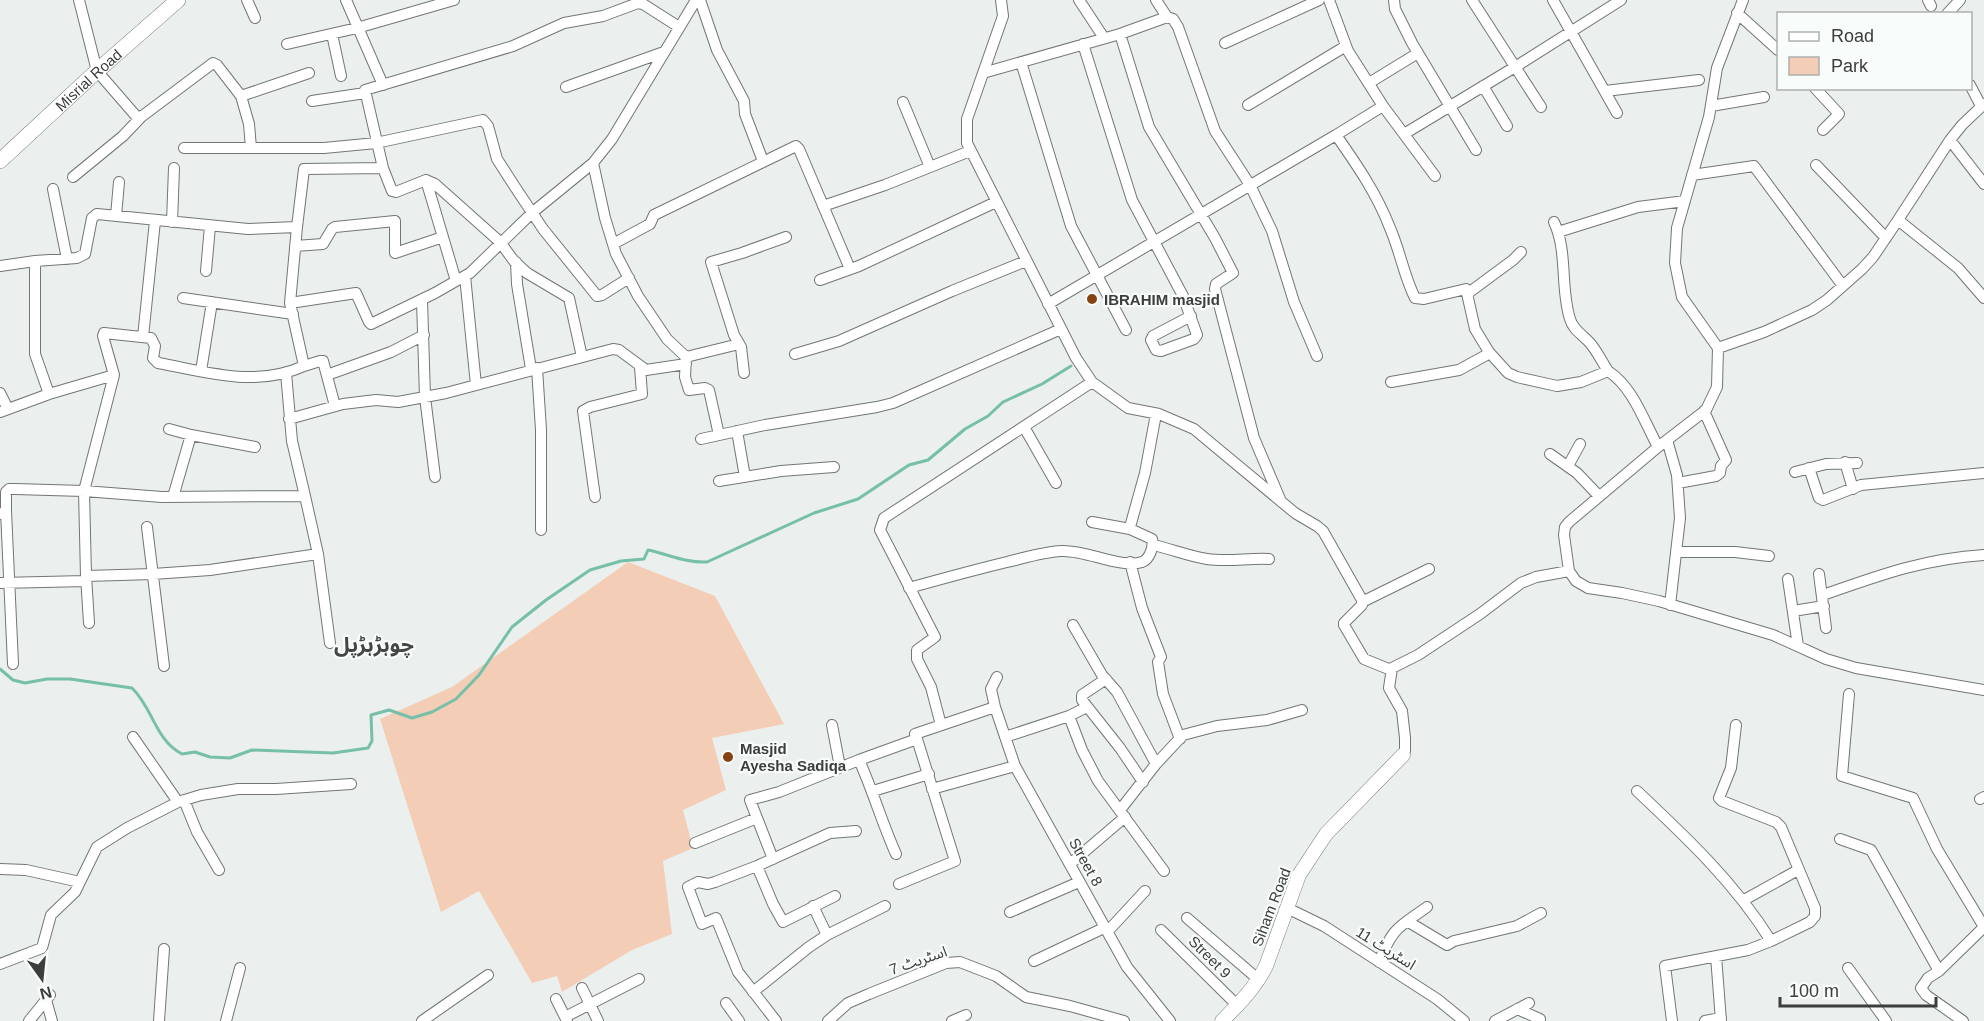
<svg xmlns="http://www.w3.org/2000/svg" width="1984" height="1021" viewBox="0 0 1984 1021" font-family="Helvetica,'Noto Sans Arabic',sans-serif">
<style>
.green{fill:#f4cdb6}
.lines{fill:none;stroke-linecap:round;stroke-linejoin:round}
.stream{stroke:#76bfa8;stroke-width:3}
.minor-casing{stroke:#727674;stroke-width:12}
.tertiary-casing{stroke:#727674;stroke-width:15}
.secondary-casing{stroke:#727674;stroke-width:16}
.minor{stroke:#fff;stroke-width:10}
.tertiary{stroke:#fff;stroke-width:14}
.secondary{stroke:#fff;stroke-width:15}
.poi-dot{fill:#854311;stroke:#f8fcfa;stroke-width:2}
.labels{text-anchor:middle;dominant-baseline:central;stroke-width:4.5;stroke-linejoin:round;paint-order:stroke}
.street-label{font-size:15px;fill:#3c3d3d;stroke:#f8fcfa}
.poi-label{font-size:15px;font-weight:bold;fill:#3c3d3d;stroke:#f8fcfa;text-anchor:start}
.district-label{font-size:21px;font-weight:bold;fill:#434645;stroke:#f8fcfa}
</style>
<rect width="100%" height="100%" fill="#ebefed"/>
<path class="green" d="M628,562l87,34 69,128 -72,14 14,52 -43,20 10,38 -30,13 9,73 -40,16 -70,42 -5,-16 -25,7 -53,-92 -38,21 -61,-193 72,-32z"/>
<g class="lines">
<path class="stream" d="M0,669l13,11 12,3 22,-4h23l62,9c21,20 23,52 50,66l13,-2 15,5 20,1 22,-8 81,3 35,-5 4,-7 -1,-26 18,-5 23,8 20,-6 24,-13 23,-24 33,-48 34,-27 44,-30 31,-9 23,-2 4,-9c20,4 37,13 59,12l107,-49 44,-14 51,-34 19,-5 37,-31 23,-13 15,-14 39,-18 29,-18"/>
<g class="minor-casing">
<path id="minor" d="M79,0l18,71 39,45 5,1
M247,0l8,18
M346,0l37,85
M700,0l17,50 27,51 1,13 18,47
M1079,0l25,38
M1156,0l11,17
M1329,0l19,51 35,55 52,70
M1394,0l1,9 17,34 64,107
M1472,0l69,107
M1553,0l64,113
M1743,0l-26,68 -8,49 -32,111 -2,35 7,34 36,51 -1,39 -11,23 -48,37 -89,75 -4,5 -1,8 5,36 7,10 12,7 34,5 37,8 114,34 53,24 30,9 128,22
M1928,0l3,6
M1737,13l41,37
M1947,14l13,-14
M332,34l9,42
M1120,34l29,93 66,111 18,35 -17,11 -1,5 39,149 26,61
M1225,43l94,-43
M287,44l70,-16 97,-28
M1083,44l49,156 51,96 14,39 -3,4 -33,12 -5,-1 -5,-10 2,-4 38,-20
M1021,62l50,164 55,104
M983,73l137,-39 47,-17 6,2 5,8 37,104 35,54 22,46 22,71 23,54
M1369,83l49,-30
M1970,85l11,21
M1483,86l24,40
M566,87l98,-35
M1815,88l24,26 -16,16
M1605,91l94,-11
M241,96l68,-23
M312,101l53,-8
M903,102l27,65
M1248,105l98,-59
M1711,106l53,-9
M1404,134l111,-67 106,-67
M1336,135l47,-29
M1950,140l34,44
M184,148h140l52,-5 107,-23 5,6 9,33 18,28 28,42 54,67 5,-1 27,-17
M593,163l12,55 11,36 22,42 29,43 19,18 -1,20 4,13 16,-2 4,2 10,45
M1816,165l70,73
M1692,175l62,-9 89,120
M73,177l50,-41 18,-19 72,-54 4,2 24,31 8,28 2,24
M426,180l30,101
M53,189l14,70
M823,206l62,-21 85,-34
M116,216l3,-34
M1898,220l60,48 26,30
M172,222l2,-54
M1554,222c14,30 6,66 16,97 3,11 13,16 20,24 7,8 12,19 18,28
M297,227l7,-58 79,-1
M1558,232l80,-25 47,-6
M613,244l37,-20 4,-9 142,-69 3,3 51,120
M295,246l28,-2 9,-15 3,-2 60,-6v32l48,-16
M35,261l42,-3 8,-4 7,-36 5,-4 151,15 49,-2 -7,76 14,63c-49,22 -96,6 -146,-3l-5,-5 2,-12 -4,-8 -47,-5 -1,3 11,39 -30,116 2,85 3,47
M516,262l1,22 14,85
M0,266l35,-5v93l14,40
M206,271l4,-45
M465,276l11,109
M820,280l39,-14 137,-64
M1467,294l46,-34 8,-8
M183,298l110,16
M422,300l3,97 10,80
M290,303l66,-10 13,29 2,2 64,-31 35,-20 63,-61 60,-49 19,-24 84,-139
M1048,304l288,-169c21,30 41,59 54,93 10,23 14,48 25,70l9,1 42,-10 9,40 14,23 19,21 9,4 40,9 24,-4 27,-11c25,16 36,50 50,76
M143,337l12,-116
M1718,348l46,-16 48,-22 15,-10 35,-31 11,-12 25,-37 52,-80 12,-15 22,-21
M795,354l44,-13 113,-50 74,-30
M582,357l-13,-59 -42,-25 -13,-12 -14,-19 -65,-58 -9,-4 -30,12 -4,-1 -9,-23 -18,-78 148,-44 51,-23 39,-7 35,-13 5,1 36,23
M686,357l53,-13
M304,366l16,-5h3l12,45
M537,368l4,62v100
M201,371l11,-69
M286,373l6,68 13,55
M744,373l-3,-26 -7,-12 -23,-73 31,-9 44,-16
M327,375l64,-23 33,-17
M1092,382l36,26 31,6 35,15 101,84 22,13 6,5 39,69v5l-18,18v2l20,34 27,11
M1391,382l68,-12 31,-17
M0,393l8,16
M0,412l49,-18 65,-19
M289,419l54,-15 33,-4 22,2 48,-9 167,-44 6,1 27,20 40,-6
M1024,427l32,56
M169,429l22,6 64,12
M737,431l8,46
M701,439l64,-14 112,-18 16,-4 168,-74
M1667,440l10,35 3,43 -10,87
M1550,454l27,19 21,22
M1845,462l8,27
M1568,466l12,-22
M1809,468l10,30 4,2 38,-15 123,-12
M1795,472l31,-8 31,-1
M719,481l62,-10 53,-4
M1678,483l38,-7 4,-3 1,-7 5,-6 -22,-49
M173,497l18,-62
M595,497l-12,-86 7,-4 52,-13 -2,-27
M6,511l7,153
M0,514l6,-3v-19l3,-3h6l69,2 78,6 143,-1 13,58 12,89
M1092,522l38,7
M147,527l17,139
M1153,545c19,4 35,11 54,14 21,3 41,-1 62,0
M1676,552h59l34,4
M1130,562l12,46 19,49 -3,5 5,32 17,45
M1819,574l7,54
M86,576l67,-2 57,-4 108,-16
M1788,579l10,67
M0,583l86,-2
M909,588c32,-9 65,-18 98,-26 17,-4 36,-10 54,-11 23,-2 60,18 81,11 8,-3 12,-16 10,-23l-22,-10v-2l15,-54 11,-59
M1823,595c57,-20 100,-36 161,-40
M1362,602l67,-33
M1793,611l31,-5
M1073,625l29,50 15,17 39,72
M997,677l-6,12 4,18 20,59 112,201 43,54
M1106,679l-24,16v5l38,48 23,34
M1849,694l-7,82 71,22 24,51 47,78
M1069,716l13,34 16,31 66,90
M832,725l8,42
M941,725l-10,-38 -14,-28v-9l18,-13 -55,-107 4,-12 208,-136 -16,-24 -109,-215v-24l36,-103 -2,-16
M133,737l45,65
M1005,737l64,-21 18,-9
M1403,755l2,-4v-13l-3,-27 -13,-23 3,-20 26,-13 62,-41 41,-31 15,-6 33,-6
M932,789l83,-23
M873,791l56,-17
M1637,791c49,46 98,92 134,150
M1980,799l4,-2
M184,800l13,32 22,38
M1120,810l36,-46 27,-29 34,-9 50,-6 35,-10
M1840,839l31,11 68,121
M695,843l62,-25
M896,854c-14,-31 -23,-63 -37,-94l58,-21 -2,-5 80,-27
M773,859l-23,-59 29,-8 80,-32
M1070,864l55,-47
M757,866l16,38 10,18 52,-26
M0,869l26,1 54,12
M899,884l56,-23 -38,-122
M1744,900l54,-30
M813,906l14,29
M1287,908l37,18 113,73 27,22
M1010,912l69,-30
M1187,918l72,62
M1407,921l40,24 7,-4 63,-15 24,-13
M1161,930l77,76
M1108,931l37,-40
M1716,956l5,65
M1034,961l72,-34
M1379,962c14,-35 19,-34 48,-55
M0,964l42,-16 9,-33 24,-23 22,-45 30,-19 51,-26 23,-7 37,-6h38l75,-5
M1848,968l38,53
M582,988l16,33
M753,992l56,-45 18,-12 58,-29
M556,999l11,22
M46,1000l6,21
M726,1003l13,18
M1517,1009l23,10
M565,1017l74,-38
M29,1021l21,-26
M159,1021l5,-72
M226,1021l14,-53
M422,1021l66,-46
M776,1021l-38,-49 -22,-54 -14,6 -14,-37 10,-5 10,2 7,-2 42,-16 73,-33 26,-2
M828,1021l20,-18 21,-9 77,-31 14,-1 36,14 30,21 44,9 54,15
M952,1021l14,-6
M1495,1021l34,-18
M1672,1021l-7,-55 83,-16 23,-9 39,-19 5,-6v-8l-34,-81 -5,-5 -54,-21 -3,-3 12,-30 5,-43
M1705,1021l16,-3
M1963,1021l-37,-26 -5,-7 7,-10 11,-7 45,-44"/>
</g>
<g class="tertiary-casing">
<path id="tertiary" d="M1222,1021c17,-17 33,-33 44,-55l33,-91 27,-41 77,-79"/>
</g>
<g class="secondary-casing">
<g id="secondary">
<path id="s1" d="M0,161l97,-90 81,-71"/>
</g>
</g>
<use href="#minor" class="minor"/>
<use href="#tertiary" class="tertiary"/>
<use href="#secondary" class="secondary"/>
</g>
<g class="poi-dot">
<circle cx="1092" cy="299" r="6"/>
<circle cx="728" cy="757" r="6"/>
</g>
<g class="labels">
<g class="street-label">
<text stroke="none"><textPath href="#s1" startOffset="120">Misrial Road</textPath></text>
<text transform="translate(1086 862) rotate(61)">Street 8</text>
<text transform="translate(1271 907) rotate(-69)">Siham Road</text>
<text transform="translate(1386 948) rotate(32)">اسٹریٹ 11</text>
<text transform="translate(1210 957) rotate(45)">Street 9</text>
<text transform="translate(918 960) rotate(-19)">اسٹریٹ 7</text>
</g>
<g class="poi-label">
<text x="1104" y="299">IBRAHIM masjid</text>
<text x="740" y="748">Masjid<tspan x="740" dy="17">Ayesha Sadiqa</tspan></text>
</g>
<g class="district-label">
<text x="374" y="644">چوہڑہڑپل</text>
</g>
</g>
<rect x="1777" y="12" width="195" height="78" fill="#f8fcfa" stroke="#adb0ae" stroke-width="1.5"/>
<rect x="1789" y="32" width="30" height="9" fill="#ffffff" stroke="#adb0ae" stroke-width="1.5"/>
<text x="1831" y="42" font-size="18" fill="#3c3d3d">Road</text>
<rect x="1789" y="57" width="30" height="18" fill="#f4cdb6" stroke="#adb0ae" stroke-width="1.5"/>
<text x="1831" y="72" font-size="18" fill="#3c3d3d">Park</text>
<g transform="translate(42 979) rotate(165)" stroke="#f8fcfa" stroke-width="4.5" paint-order="stroke">
<path d="M0-4.5L10 22L0 15L-10 22Z" fill="#3c3d3d"/>
<text y="-9" font-size="16" font-weight="bold" text-anchor="middle" fill="#3c3d3d">N</text>
</g>
<path d="M1780 997v9h156v-9" fill="none" stroke="#3c3d3d" stroke-width="3"/>
<text x="1789" y="997" font-size="18" fill="#3c3d3d" stroke="#f8fcfa" stroke-width="4.5" paint-order="stroke">100 m</text>
</svg>
